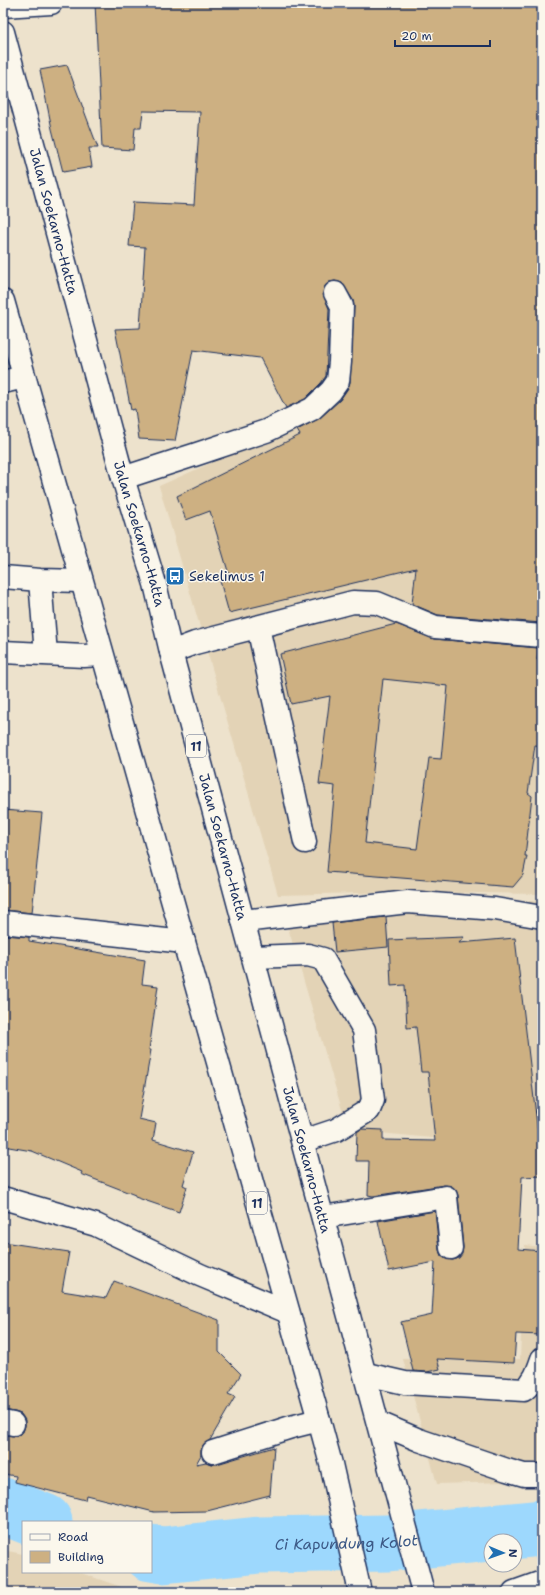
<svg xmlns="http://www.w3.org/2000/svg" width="545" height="1595" viewBox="0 0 545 1595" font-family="'Shantell Sans',sans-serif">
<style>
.built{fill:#e3d3b6}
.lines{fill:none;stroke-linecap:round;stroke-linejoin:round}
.river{stroke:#9dd8fd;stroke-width:57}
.building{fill:#cdb082;stroke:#1b2f5e;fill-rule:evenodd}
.minor-casing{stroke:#1b2f5e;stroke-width:25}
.highway-casing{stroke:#1b2f5e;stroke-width:25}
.minor{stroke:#fbf7ec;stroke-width:22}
.highway{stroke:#fbf7ec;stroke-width:22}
.labels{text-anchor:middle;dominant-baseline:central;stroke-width:3;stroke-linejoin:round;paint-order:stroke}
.shield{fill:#fbf7ec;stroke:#5e6b89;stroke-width:1}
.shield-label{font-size:13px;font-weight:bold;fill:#1b2f5e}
.street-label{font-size:14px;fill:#1b2f5e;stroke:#fbf7ec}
.poi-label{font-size:14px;fill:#1b2f5e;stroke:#fbf7ec;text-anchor:start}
.water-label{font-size:15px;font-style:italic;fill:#3c5986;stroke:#fbf7ec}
</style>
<rect width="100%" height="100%" fill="#ede2cc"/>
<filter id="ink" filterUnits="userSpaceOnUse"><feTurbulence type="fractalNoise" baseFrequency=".025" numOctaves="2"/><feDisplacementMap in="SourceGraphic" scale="8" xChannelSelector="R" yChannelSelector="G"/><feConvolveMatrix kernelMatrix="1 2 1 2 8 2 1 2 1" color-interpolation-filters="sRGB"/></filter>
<g filter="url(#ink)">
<path class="built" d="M542,3v891l-136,-2 -128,3 -119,-409 185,-82z
M542,901v223l-110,14 -84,-8 -67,-226z
M525,1245l17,2v234l-105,3 -34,-125h117z
M3,1550l20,4v18h55l58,20h-133z"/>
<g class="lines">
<g class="river">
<path d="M3,1506l41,16"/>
<path id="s1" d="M151,1553l12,2 96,-10 129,-2 154,-15"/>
</g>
</g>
<path class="building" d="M95,3h447v620l-104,-8 -26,-11 4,-36 -187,45 -9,-32 10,-3 -20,-67 -24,9 -9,-24 123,-61 -3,-5 23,-12 20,-18 8,-12 2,-6 4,-76 -1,-6 -11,-17 -7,-2 -6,1 -4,4 -2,7 6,16 -3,67 -5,7 -16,16 -19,9 -26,-50 -67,-8 -18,91 -36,-2 -4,-30 -4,1 -16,-81 25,-1 5,-81 -16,-1 4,-44 61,3 6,-93 -57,-1 -2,17h-6l-2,22 -31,-2z
M67,65l31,83h-9l3,19 -29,5 -11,-43 -12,-59z
M396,624l38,15 104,9 -1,12h5v86l-7,-1 -7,48 4,3 -7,60h2l-4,19 -10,12 -186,-15 8,-86 -16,-2 11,-88 -39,8 -11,-50zM383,679l65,7 -7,73 -12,-1 -12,91 -52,-6z
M3,810l39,3 -10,100 -29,-3z
M386,917l2,30 -53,5 -3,-29z
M3,935l26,2v4l116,19 -3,24 16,2 -9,64h2l-12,69 17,4 -3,17 40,12 -10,33 4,2 -8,25 -44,-15v-2l-54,-21 1,-2 -50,-21 -29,-5z
M464,937l-5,6 56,-5 23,195h4v43l-20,1 -4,72 24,2v84l-26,-1 -2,29 -77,-4 3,10 -13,3 -14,-1 -12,-49 31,-7 3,-53 -46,9 -11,-50 57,-10 4,39 2,6 5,3 7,1 6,-2 3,-4 1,-7 -5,-52 -2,-5 -5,-4 -7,-1 -71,11 -5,-1 1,-34h-13l1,-29 4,-3 22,1v10l52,1 -7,-69h-7l-5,-45 -9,1 -2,-43 -14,1 -2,-46z
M3,1242l66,10 -7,39 44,7 8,-17 105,39v32l22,22 -13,20 7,3 -25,43 -6,4 -3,5v6l-5,9 10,-2 5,2h6l57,-17 -4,48 -63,16 -53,1 -68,-17 -1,5 -70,-18 1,-6 -13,-2v-39l14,1 6,-4 2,-6v-6l-4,-6 -6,-2 -12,-2z"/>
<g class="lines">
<g class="minor-casing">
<path id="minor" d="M3,6l48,-3
M3,382l21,-5
M123,478l71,-23 72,-24 46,-22 19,-18 7,-10 2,-19 2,-56 -7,-13
M3,577l37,3 41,1
M40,580l6,74
M258,627l47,215
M3,652l81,4 18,-1
M171,652l24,-9 158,-41 24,1 58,24 107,9
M243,921l165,-19 87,7 47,8
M3,922l181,20
M253,957l55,-2 15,4 41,71 9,70 -4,10 -33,20 -33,11
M3,1198l93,27 104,50 88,37
M323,1217l123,-20 5,51
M366,1374l39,9 119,7c10,-8 14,-19 18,-31
M3,1422l10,2
M379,1423l40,17 88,30 17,5h18
M213,1452l78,-25 28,-7
M514,1592l28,-10"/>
</g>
<g class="highway-casing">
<g id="highway">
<path id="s2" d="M3,32l120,446 32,106 16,68 252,940"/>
<path d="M3,301l316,1119 12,44 29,128"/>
</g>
</g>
<use href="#minor" class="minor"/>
<use href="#highway" class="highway"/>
</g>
</g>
<defs>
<g id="bus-square" transform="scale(1)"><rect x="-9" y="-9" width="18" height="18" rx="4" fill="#1f6fb2" stroke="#fbf7ec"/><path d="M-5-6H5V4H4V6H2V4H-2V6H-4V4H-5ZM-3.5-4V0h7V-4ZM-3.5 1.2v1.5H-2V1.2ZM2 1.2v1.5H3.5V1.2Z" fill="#fff"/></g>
</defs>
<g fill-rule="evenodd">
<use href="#bus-square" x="175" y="576"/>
</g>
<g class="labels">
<g class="shield">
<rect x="186" y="735" width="20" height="22" rx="3"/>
<rect x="247" y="1192" width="20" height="22" rx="3"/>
</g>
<g class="shield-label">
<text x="196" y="746">11</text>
<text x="257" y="1203">11</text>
</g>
<g class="street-label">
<text stroke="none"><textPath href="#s2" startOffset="196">Jalan Soekarno-Hatta</textPath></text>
<text stroke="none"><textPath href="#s2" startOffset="520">Jalan Soekarno-Hatta</textPath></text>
<text stroke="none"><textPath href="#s2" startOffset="844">Jalan Soekarno-Hatta</textPath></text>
<text stroke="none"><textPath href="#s2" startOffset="1168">Jalan Soekarno-Hatta</textPath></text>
</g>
<g class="poi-label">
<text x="189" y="576">Sekelimus 1</text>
</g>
<g class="water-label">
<text stroke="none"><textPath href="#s1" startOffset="196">Ci Kapundung Kolot</textPath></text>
</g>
</g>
<rect width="545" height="1595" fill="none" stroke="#fbf7ec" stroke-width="16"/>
<rect x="8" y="8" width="529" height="1579" fill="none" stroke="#1b2f5e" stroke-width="1.5" filter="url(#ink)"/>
<rect x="22" y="1521" width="130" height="52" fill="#fbf7ec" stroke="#a1a7b3"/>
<rect x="30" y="1534" width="20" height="6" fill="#fbf7ec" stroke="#a1a7b3"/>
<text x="58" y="1541" font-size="12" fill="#1b2f5e">Road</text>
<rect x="30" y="1551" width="20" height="12" fill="#cdb082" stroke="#a1a7b3"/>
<text x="58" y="1561" font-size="12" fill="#1b2f5e">Building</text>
<g transform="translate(503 1553) rotate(92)"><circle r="19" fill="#fbf7ec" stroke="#a1a7b3"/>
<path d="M0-3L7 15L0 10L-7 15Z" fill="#1f6fb2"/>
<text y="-6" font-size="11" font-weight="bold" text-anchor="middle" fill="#1b2f5e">N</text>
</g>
<path d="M395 40v6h95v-6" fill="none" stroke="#1b2f5e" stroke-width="2"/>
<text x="401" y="40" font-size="12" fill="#1b2f5e" stroke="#fbf7ec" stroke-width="3" paint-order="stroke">20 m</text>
</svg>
